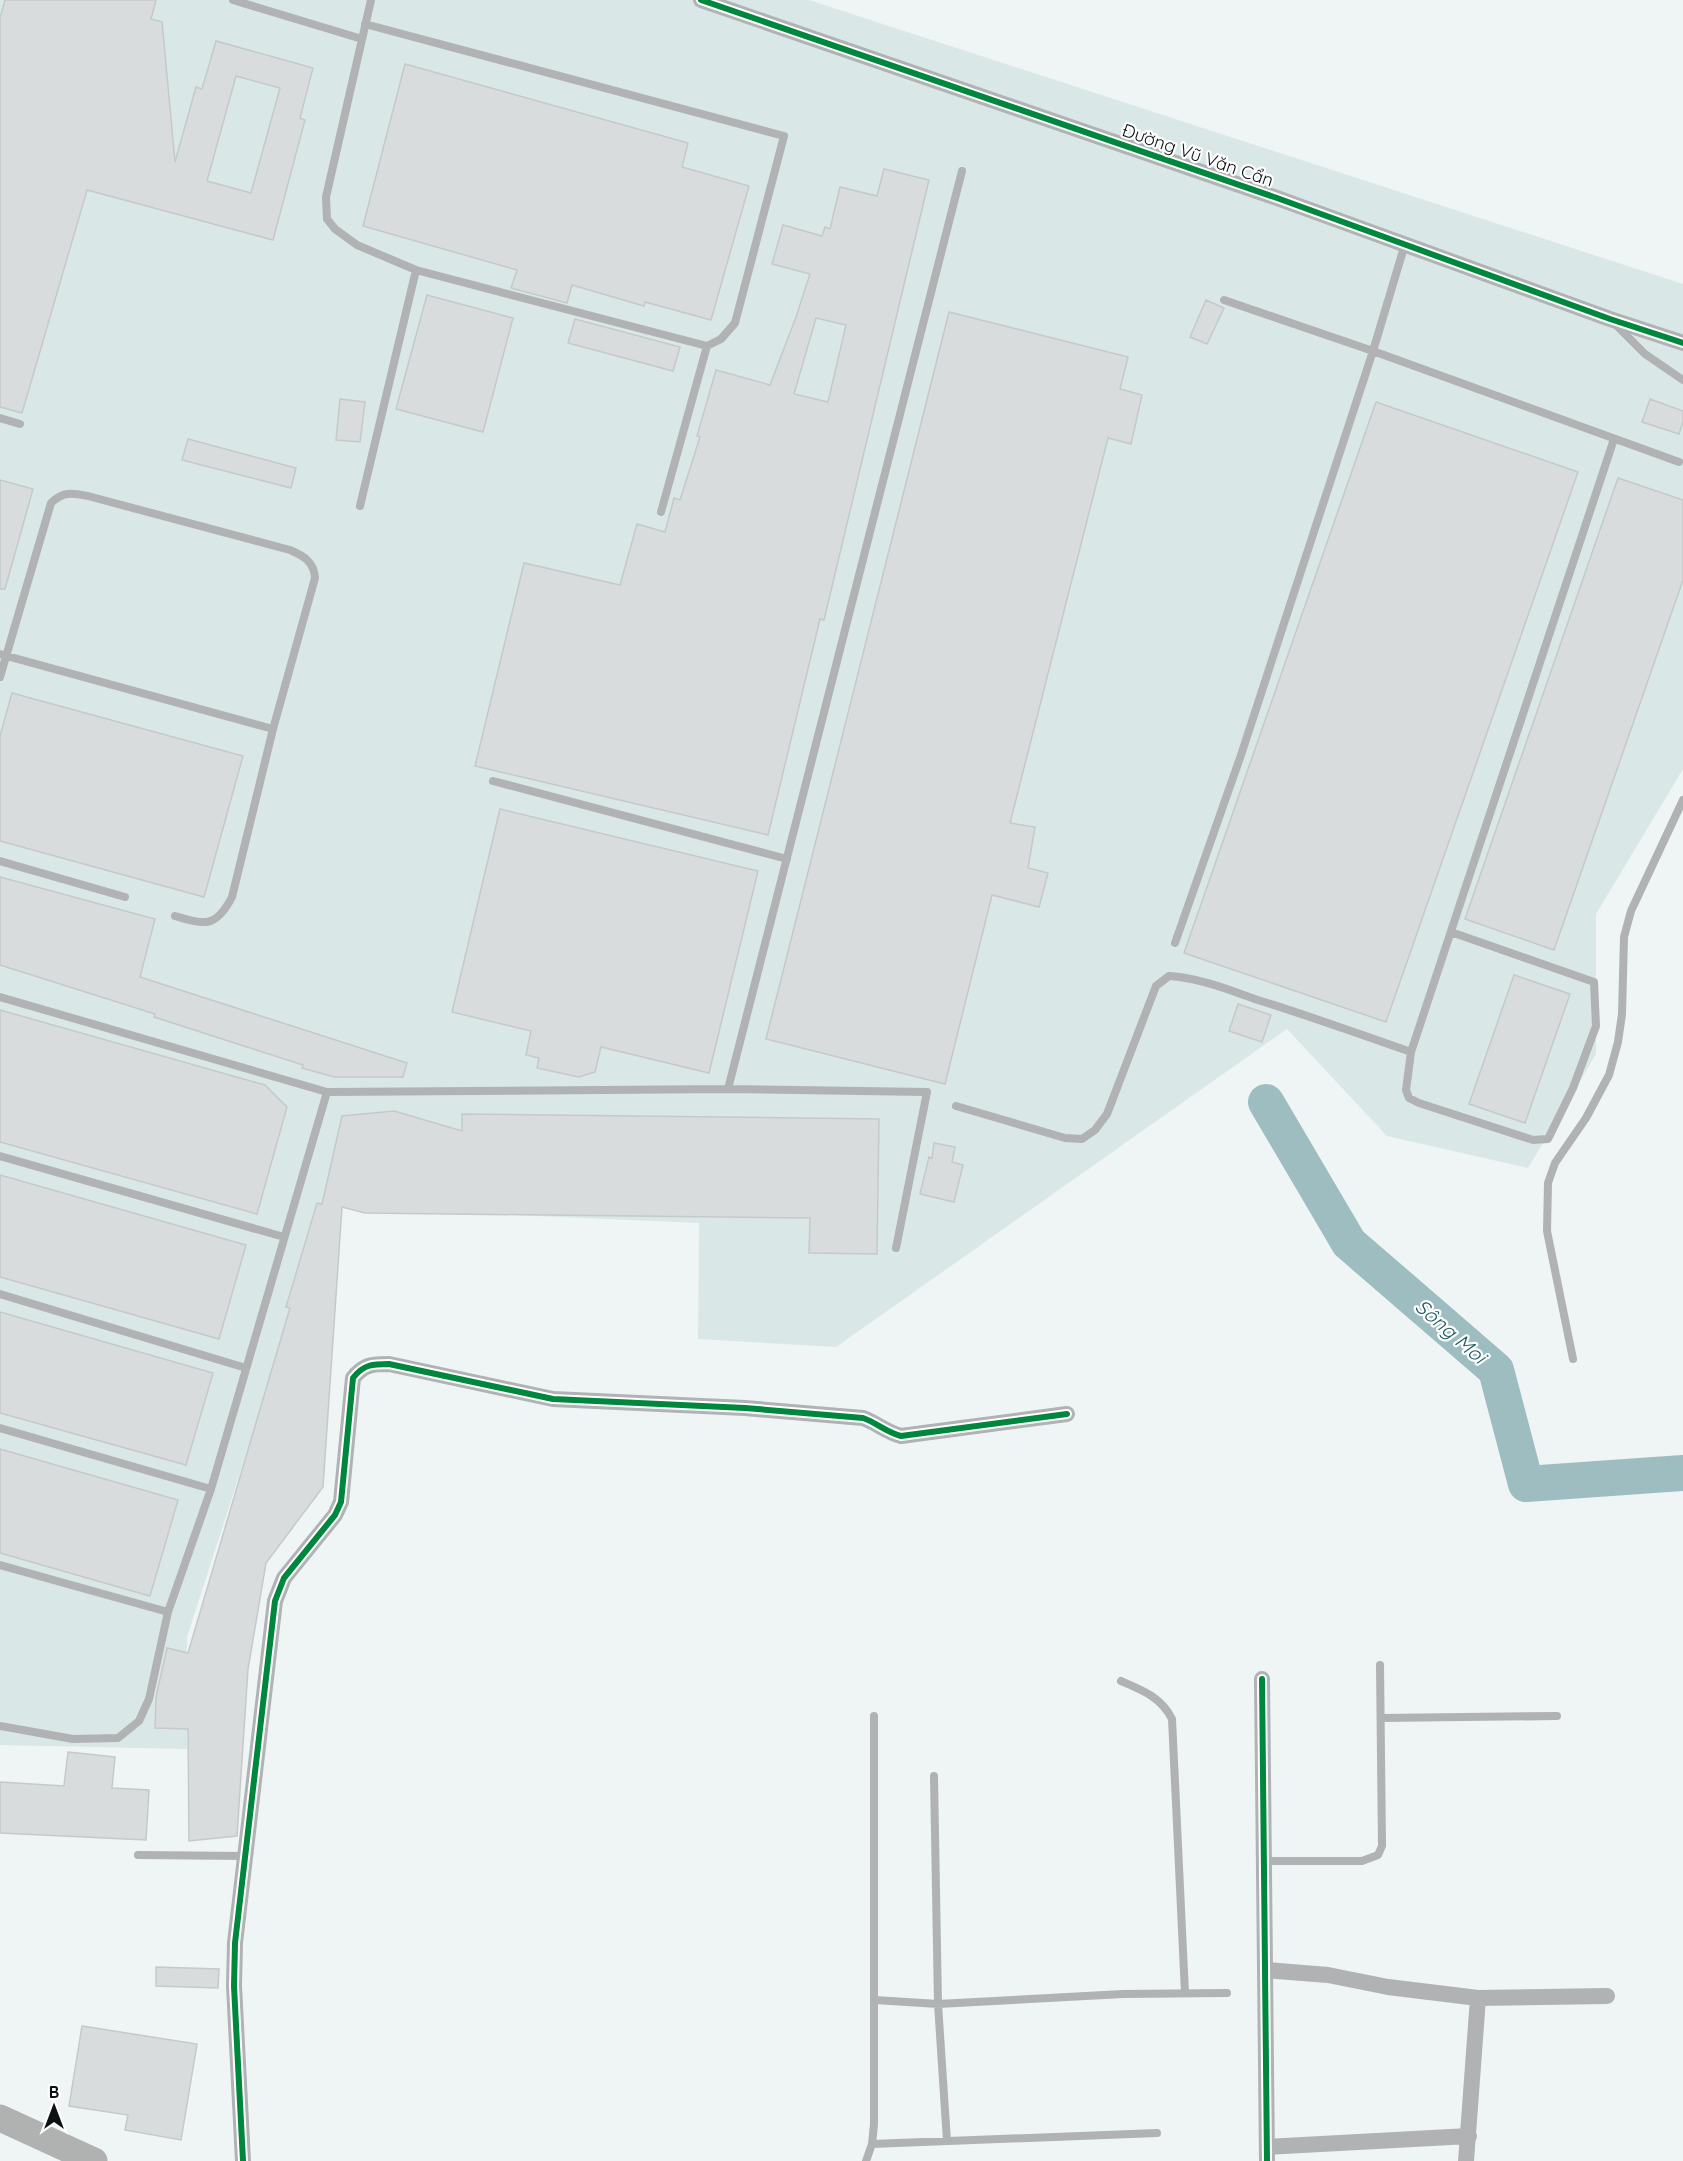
<svg xmlns="http://www.w3.org/2000/svg" width="1683" height="2161" viewBox="0 0 1683 2161" font-family="Quicksand,sans-serif">
<style>
.built{fill:#dae7e7}
.lines{fill:none;stroke-linecap:round;stroke-linejoin:round}
.river{stroke:#9dbdc0;stroke-width:36}
.building{fill:#d8dcdc;stroke:#c5c9c9;stroke-width:1.5;fill-rule:evenodd}
.service{stroke:#b0b2b3;stroke-width:8}
.minor{stroke:#b0b2b3;stroke-width:16}
.trunk{stroke:#b0b2b2;stroke-width:27}
.cycleway-casing{stroke:#fff;stroke-width:10}
.cycleway{stroke:#00873e;stroke-width:6}
.labels{text-anchor:middle;dominant-baseline:central;stroke-width:4.5;stroke-linejoin:round;paint-order:stroke}
.street-label{font-size:18px;fill:#0e1112;stroke:#fff}
.water-label{font-size:20px;font-style:italic;fill:#1d5b60;stroke:#fff}
</style>
<rect width="100%" height="100%" fill="#eff4f4"/>
<path class="built" d="M0,0h809l874,284v485l-87,145v140l-68,114 -141,-32 -100,-107 -451,318 -138,-8 1,-116 -373,-16 -139,430v112l-187,-4z"/>
<g class="lines">
<path class="river" d="M1266,1102l83,141 147,127 30,114 157,-11"/>
</g>
<path class="building" d="M5,0h151l-5,19 11,3 13,140 21,-75 6,2 14,-48 97,27 -13,50 5,2 -32,120 -186,-50 -65,223 -22,-6v-389zM236,76l44,12 -29,105 -44,-12z
M405,64l283,79 -6,24 67,19 -38,134 -66,-18 -1,4 -72,-21 -5,18 -56,-15 6,-18 -154,-44z
M884,169l45,11 -105,440 -4,-1 -52,216 -293,-69 49,-203 96,22 17,-61 28,8 9,-34 6,2 20,-63 -3,-1 19,-66 54,15 26,-68 14,-43 -38,-10 11,-39 39,11 3,-9 5,2 10,-42 37,9zM816,318l30,7 -18,77 -34,-8z
M427,295l86,23 -30,114 -87,-23z
M1206,300l18,8 -17,36 -17,-7z
M949,312l179,45 -8,32 22,6 -11,49 -23,-6 -98,385 25,4 -7,41 20,5 -9,34 -47,-12 -47,189 -179,-45z
M575,319l105,28 -7,24 -105,-28z
M340,399l25,3 -5,40 -24,-2z
M1650,399l33,12v11l-4,12 -37,-12z
M1376,402l202,70 -192,550 -202,-69z
M188,439l108,29 -5,20 -109,-28z
M1618,478l65,22v80l-129,370 -89,-31z
M0,480l33,9 -28,100h-5z
M12,693l231,63 -39,141 -204,-56v-105z
M500,809l258,62 -49,202 -108,-26 -6,25 -16,5 -42,-9 2,-10 -13,-3 5,-24 -79,-19z
M0,877l155,42 -15,58 267,86 -4,14h-69l-32,-9 1,-3 -149,-48 1,-3 -155,-49z
M1514,975l56,19 -45,129 -56,-19z
M1238,1004l33,11 -9,27 -33,-11z
M0,1010l265,75 22,22 -30,107 -257,-72z
M394,1111l68,20v-17l417,5 -2,135 -68,-1 1,-35 -445,-5 -23,-6 -19,280 -57,76 -18,106 -11,167 -48,5 -1,-112 -33,-1 1,-31 11,-49 21,5 102,-345 -4,-1 31,-104 5,1 20,-88z
M934,1143l21,4 -3,15 11,3 -9,37 -34,-8 9,-37 3,1z
M0,1175l246,70 -27,94 -219,-62z
M0,1312l213,61 -27,92 -186,-52z
M0,1449l178,51 -28,96 -150,-43z
M68,1752l47,5 -3,31 37,2 -3,50 -146,-7v-51l64,4z
M156,1967l63,2 -1,19 -62,-2z
M82,2026l115,18 -16,96 -56,-10 3,-15 -59,-9z"/>
<g class="lines">
<path class="service" d="M233,0l129,39
M365,24l419,112 -49,187 -14,16 -14,7 -291,-76 -59,-25 -22,-16 -8,-10 -1,-22 45,-197
M1405,244l-32,107 306,111
M1616,325l29,29 38,26
M0,418l20,6
M360,506l56,-236
M661,512l46,-166
M0,654l273,75
M0,677l51,-174c12,-12 21,-10 37,-7l202,54c14,6 24,12 25,28l-42,151 -41,168c-16,31 -27,28 -57,19
M493,781l294,78
M0,861l125,36
M1175,943l66,-188 132,-404 -149,-51
M0,997l327,95 401,-3 199,3 -31,156
M1411,1052l203,-613
M728,1089l234,-918
M956,1106l109,32 17,1 13,-9 12,-16 49,-128 13,-10c31,2 60,14 89,24 51,16 102,34 153,52l-5,38 3,8 10,5 114,37 15,-1 25,-51 23,-62 -2,-44 -143,-50
M0,1156l284,81
M0,1294l246,74
M1573,1359l-26,-128 1,-48 7,-20 31,-45 23,-43 9,-33 4,-28 2,-77 7,-26 52,-111
M0,1428l211,61
M0,1565l168,47
M1121,1681c21,9 40,16 51,38l13,274
M1381,1718l176,-2
M0,1726l73,13 45,-1 21,-17 10,-22 19,-87 43,-123 116,-397
M934,1776l4,228 9,137
M138,1855l107,1
M1264,1861h98l16,-6 4,-9 -2,-181
M875,2000l63,4 185,-10 104,-1
M872,2144l285,-11
M866,2161l6,-17 2,-20v-408"/>
<path class="minor" d="M701,0l576,198 333,121 73,24
M1262,1679l5,482
M1265,1970l63,5 60,12 90,11 129,-2
M1267,2147l202,-11
M243,2161l-9,-175 1,-43 40,-342 9,-23 51,-63 6,-13 12,-124c11,-14 20,-14 36,-14l164,35 192,9 118,10c14,5 23,14 38,18l166,-22
M1466,2161l12,-163"/>
<path class="trunk" d="M0,2118l94,43"/>
<g class="cycleway-casing">
<path id="cycleway" d="M701,0l576,198 333,121 73,24
M1262,1679l5,482
M243,2161l-9,-175 1,-43 40,-342 9,-23 51,-63 6,-13 12,-124c11,-14 20,-14 36,-14l164,35 192,9 118,10c14,5 23,14 38,18l166,-22"/>
</g>
<use href="#cycleway" class="cycleway"/>
</g>
<g class="labels">
<g class="street-label">
<text transform="translate(1198 155) rotate(19)">Đường Vũ Văn Cẩn</text>
</g>
<g class="water-label">
<text transform="translate(1451 1331) rotate(41)">Sông Moi</text>
</g>
</g>
<g transform="translate(54 2107)" stroke="#ffffff" stroke-width="4.5" paint-order="stroke">
<path d="M0-4.5L10 22L0 15L-10 22Z" fill="#0e1112"/>
<text y="-9" font-size="16" font-weight="bold" text-anchor="middle" fill="#0e1112">B</text>
</g>
</svg>
